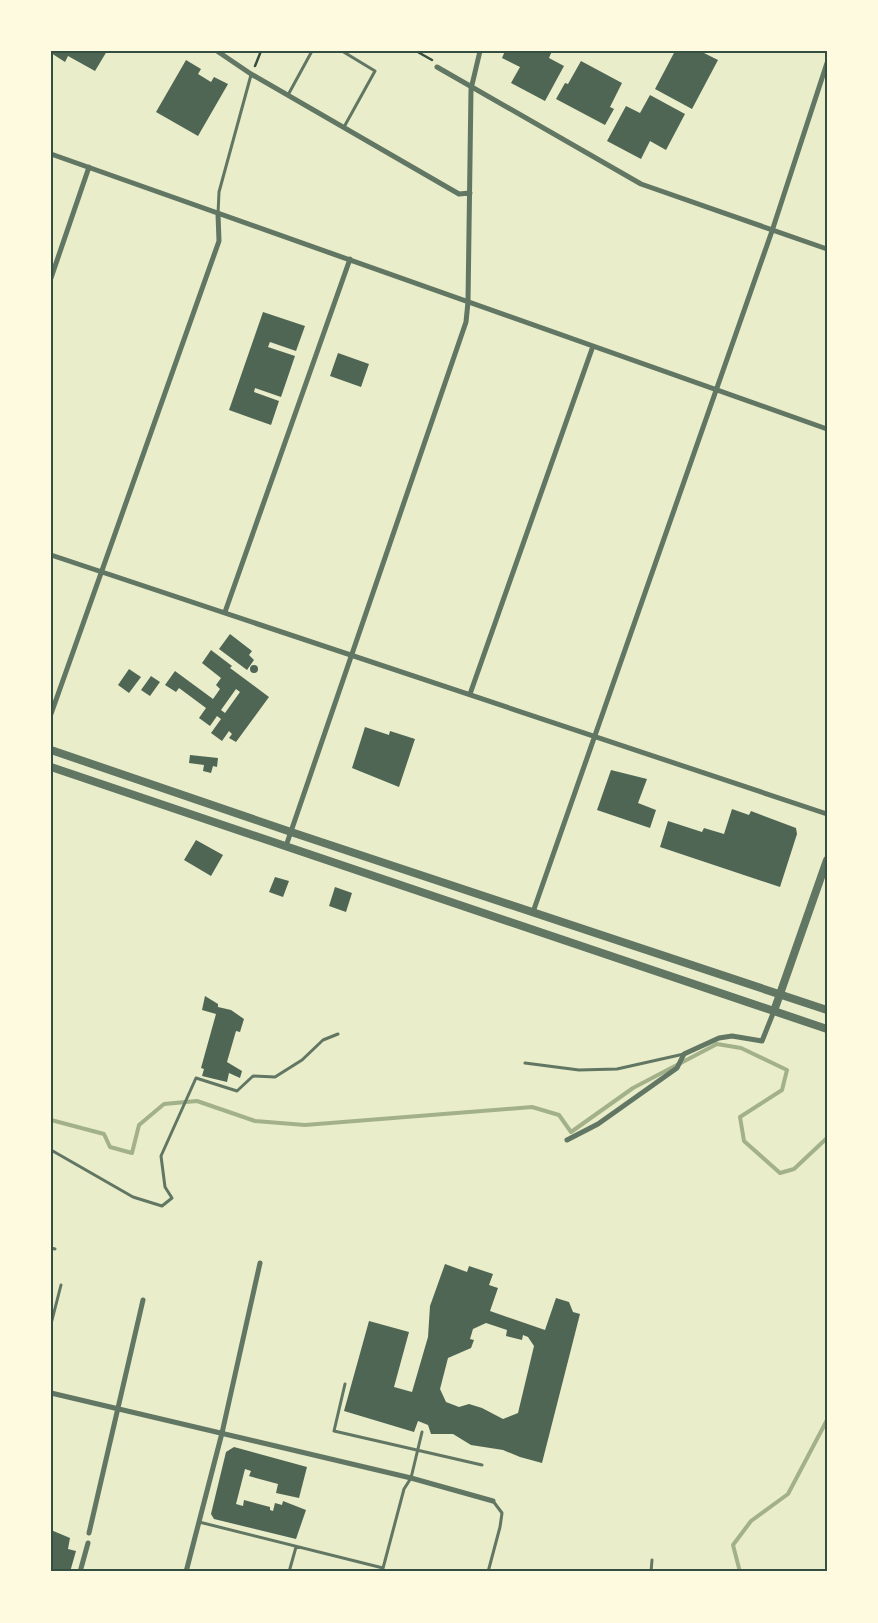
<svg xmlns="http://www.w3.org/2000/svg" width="878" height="1623" viewBox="0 0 878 1623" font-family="Poppins,sans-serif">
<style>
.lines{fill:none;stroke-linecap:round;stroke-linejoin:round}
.stream{stroke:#a3b18a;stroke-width:4}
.building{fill:#4f6655;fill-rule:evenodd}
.path{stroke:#344e41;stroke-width:2.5}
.service{stroke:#617663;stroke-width:3}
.minor{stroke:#617663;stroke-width:5}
.tertiary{stroke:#617663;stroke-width:8}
.neatline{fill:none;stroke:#344e41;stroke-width:2}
</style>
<rect width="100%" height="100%" fill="#e9edc9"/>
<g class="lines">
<path class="stream" d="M51,1120l53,14 6,13 22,6 7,-28 25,-21 33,-3 58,20 50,4 227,-18 27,8 12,17 62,-44 84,-44 24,4 46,22 -5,20 -42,27 4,24 36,32 14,-4 33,-31
M740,1572l-7,-27 18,-24 37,-27 39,-74"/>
</g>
<path class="building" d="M51,51h56l-12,20 -27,-15 -3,6 -14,-9z
M505,51h47l-3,7 15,8 -19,35 -34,-18 9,-16 -18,-9z
M675,51h25l18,9 -26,49 -37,-20z
M186,60l15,9 -3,5 13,8 3,-5 14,7 -30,52 -42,-24z
M581,61l41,22 -12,24 4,2 -9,16 -49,-26 9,-16 3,1z
M650,95l35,19 -19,36 -16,-9 -9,18 -34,-18 19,-35 14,7z
M263,312l42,14 -9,25 -26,-9 -2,5 27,9 -14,41 -26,-9 -1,4 25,9 -8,24 -42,-15z
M338,353l31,11 -8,23 -31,-11z
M230,634l22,17 -3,4 5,5 -7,10 -28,-21z
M211,650l21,16 -2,2 39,29 -33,45 -7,-4 3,-4 -3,-3 -7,10 -11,-8 10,-14 -4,-3 -7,10 -11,-8 7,-10 -27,-20 -3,4 -11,-7 10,-14 38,28 7,-10 -4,-4 5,-7 -19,-15zM236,689l4,3 -15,21 -4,-3z
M250 669a4 4 0 1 1 8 0a4 4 0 1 1-8 0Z
M129,669l12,8 -12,16 -11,-8z
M151,676l9,6 -10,14 -9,-6z
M365,727l24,8 1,-4 25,8 -16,48 -47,-19z
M190,755l28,3 -1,9 -4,-1 -2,7 -8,-2 1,-6 -15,-2z
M611,770l36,9 -9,24 18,7 -6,18 -53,-18z
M732,809l17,6 2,-4 45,17 1,6 -17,53 -120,-40 8,-26 34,11 2,-4 20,6z
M196,840l27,15 -12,21 -27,-16z
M275,877l14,4 -6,16 -14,-5z
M335,887l17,6 -6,19 -17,-6z
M205,996l13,8v3l13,3 13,9 -4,13 -4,-1 -9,31 15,9 -2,7 -11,-5 -2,9 -25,-6 2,-7 -3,-1 15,-54 -14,-4z
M445,1264l22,8 2,-6 24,8 -4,11 9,3 -8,23 55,19 11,-32 13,4 4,10 7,2 -38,149 -22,-6 -17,-7 -32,-5 -18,-11h-22l-3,-9 -10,-4 -4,11 -70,-21 25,-90 40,11 -15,55 18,5 16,-55 2,-31zM486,1323l21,7 -1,6 16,4 1,-5 5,2 6,9 -16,67 -15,6 -21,-11 -13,-4 -10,3 -13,-5 -6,-13 8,-31 23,-10 3,-8 -4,-1 3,-10z
M234,1447l73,20 -8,31 -23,-5 2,-9 -29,-8 2,-5 -6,-2 -9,35 7,2 1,-6 26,7v3l3,1 2,-8 7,2 1,-4 23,9 -10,29 -82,-20 -3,-5 15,-62z
M51,1530l19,8 -2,11 8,2 -6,21h-19z"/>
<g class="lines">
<path class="path" d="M416,51l16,9
M255,66l6,-15"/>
<path class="service" d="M342,51l33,20 -31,56
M288,95l24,-44
M218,214l1,-22 32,-117
M525,1063l54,7 38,-1 67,-15
M51,1150l82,47 29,9 10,-8 -7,-11 -4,-31 35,-78 41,13 16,-15 22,1 27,-17 21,-20 15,-6
M51,1248l4,1
M51,1324l10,-39
M345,1384l-11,47 148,34
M199,1522l184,46
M289,1572l7,-25
M382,1572l22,-83 7,-11 11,-46
M488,1572l12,-45 2,-14 -9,-12
M651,1572l1,-12"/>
<path class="minor" d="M217,51l34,23 208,120 11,-1
M437,67l204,117 186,65
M51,154l776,275
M51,278l38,-111
M51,555l776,259
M225,612l125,-353
M470,694l123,-348
M51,714l168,-473 -1,-27
M286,846l180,-524 2,-20 3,-213 9,-38
M533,912l239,-681 55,-168
M567,1140l31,-16 79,-56 7,-14 35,-16 13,-2 30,5 12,-30
M51,1393l360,85 82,23
M89,1533l54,-233
M80,1572l8,-29
M186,1572l36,-139 38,-170"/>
<path class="tertiary" d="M51,750l240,82 536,178
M51,767l776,262
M774,1011l53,-151"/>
</g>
<rect width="878" height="1623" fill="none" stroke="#fefae0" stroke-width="105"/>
<rect x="52" y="52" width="774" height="1518" class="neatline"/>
</svg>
